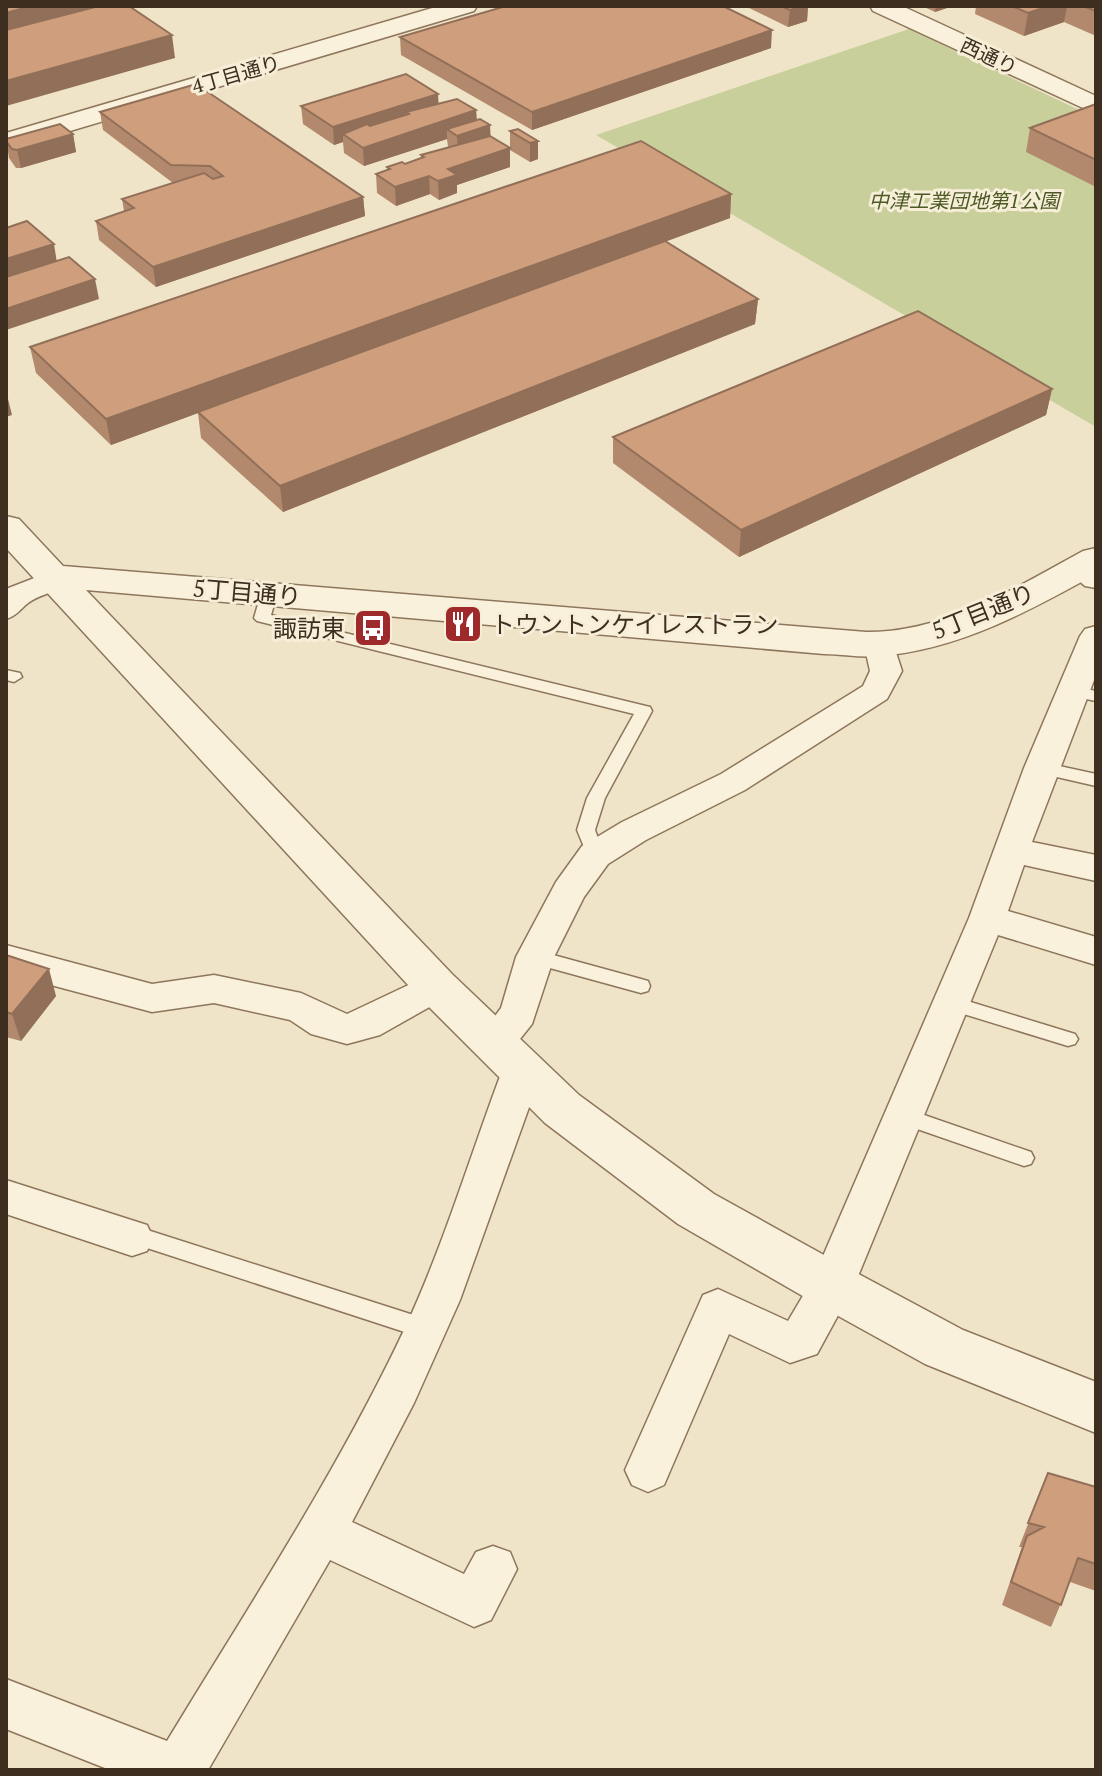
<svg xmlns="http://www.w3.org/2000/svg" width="1102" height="1776" viewBox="0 0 1102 1776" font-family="'PT Serif','Noto Sans JP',serif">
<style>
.green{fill:#c9cf9b}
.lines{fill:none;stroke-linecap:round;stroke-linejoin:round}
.service-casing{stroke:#8d765c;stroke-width:3}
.minor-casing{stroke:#8d765c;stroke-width:3}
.tertiary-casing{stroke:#8d765c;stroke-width:3}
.service{fill:#faf1dc;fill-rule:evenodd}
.minor{fill:#faf1dc;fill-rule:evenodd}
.tertiary{fill:#faf1dc;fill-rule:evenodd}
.wall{fill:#b2896c}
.shaded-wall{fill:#916f58}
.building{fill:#cf9f7d;stroke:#916f58;stroke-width:2}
.labels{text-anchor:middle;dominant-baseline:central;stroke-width:6;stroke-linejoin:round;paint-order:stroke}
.far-street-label{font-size:20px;fill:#3d2e20;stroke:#f7eed8}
.far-park-label{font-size:20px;font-style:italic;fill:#4d5a26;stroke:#f7eed8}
.street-label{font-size:24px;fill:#3d2e20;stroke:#f7eed8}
.poi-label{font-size:24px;fill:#3d2e20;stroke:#f7eed8;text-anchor:start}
</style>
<rect width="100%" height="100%" fill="#f0e4c8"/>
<path class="green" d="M909,29l187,89v309l-500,-292z"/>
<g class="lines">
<g class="service-casing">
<path id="service" d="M269,589l8,5 -6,21 379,92 2,4 -47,87 -10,32 9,25 -3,4h-12l-12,-29 10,-32 47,-84 -377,-93 -3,-3 7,-24z
M6,670l14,3 2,4 -8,5 -8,-2z
M1072,686l24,5v10l-30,-6 -2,-4 2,-4z
M1041,762l55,12v12l-61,-14 -2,-4 2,-4z
M535,950l106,29 7,2 2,5 -2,5 -7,2 -113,-31 -2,-5 2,-5z
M951,996l124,38 3,5 -3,5 -7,2 -124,-38 -3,-5 3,-5z
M904,1108l127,44 3,6 -3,6 -7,2 -127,-44 -3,-6 3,-6z
M141,1228l285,91 8,3 3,7 -3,7 -8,3 -285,-93 -16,-2 -4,-6 4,-6z"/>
</g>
<g class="minor-casing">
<path id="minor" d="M1079,559l17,7v22l-11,-2 -21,-18 4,-6z
M55,570l11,2 4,7c-10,14 -29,14 -42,24 -9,7 -10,12 -22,16v-30z
M1096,626v49l-64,167 64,13v26l-72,-16 -16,46 88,26v28l-98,-30 -144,351 -37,68 -27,9 -61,-29 -65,151 -16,7 -16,-7 -7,-15 78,-175 15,-6 70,32 26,-44 155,-359 55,-150 56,-132 5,-7z
M880,634l11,3 11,34 -15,28 -142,91 -99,50 -38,24 -24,33 -30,60 -22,67 -24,30 -14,4 -14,-4 -5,-11 26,-35 15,-51 40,-75 26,-36 40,-24 99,-48 142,-88 7,-15 -6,-27 5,-7z
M6,945l146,39 62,-9 87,18 46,21 89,-42 13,4 6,10 -6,10 -69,39 -33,9 -36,-10 -21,-14 -76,-17 -62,9 -146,-39z
M522,1056l14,4 6,11 -82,229 -46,103 -62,119 112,52 12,-22 17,-6 17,6 7,17 -26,51 -17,7 -144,-67 -122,210h-98l-104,-41v-50l161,62c83,-137 171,-270 239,-415 38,-82 64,-170 96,-255l6,-11z
M6,1180l141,45 6,13 -6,13 -15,5 -126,-42z"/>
</g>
<g class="tertiary-casing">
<path id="tertiary" d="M439,6h38l-3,5 -468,139v-17z
M870,6h32l194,90v18l-223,-103z
M6,516l13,3 44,47 803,66c78,1 151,-45 217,-81l13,-3v26c-67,37 -138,76 -217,82 -18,2 -37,-2 -55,-2l-738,-64 366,384 127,121 135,99 137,76 112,60 133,52v51l-171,-69 -112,-62 -135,-78 -133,-101 -125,-125 -414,-450z"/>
</g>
<use href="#service" class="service"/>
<use href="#minor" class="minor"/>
<use href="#tertiary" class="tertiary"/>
</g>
<path class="wall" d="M745,6h63l-1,15 -19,6z
M922,6h31l-18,6z
M976,6h120v30l-32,-14 -40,14 -49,-22z
M400,37l371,11 -239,82 -131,-75z
M439,104l37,6 1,10 13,5v11l20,12v19l-53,18v8l-18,7 -9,-6 -34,12 -19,-13 -1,-19 11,-4v-3l18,-3 16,-5v-4l27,-8 -1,-8 -83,27 -20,-13 -1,-11 -9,3 -31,-21 -2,-18z
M1096,104v83l-70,-35 4,-24z
M100,112l263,85 2,19 -209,71 -57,-47 -3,-19 28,-10 -2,-12 51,-16 -70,-53z
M510,131l28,10v18l-8,3 -20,-12z
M73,134l3,18 -55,16h-5l-7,-10 -3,-19z
M731,194l-1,24 -64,23 92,58 -3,25 -472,188 -82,-74 -3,-25 -87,32 -75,-72 -6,-26z
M1052,389l-6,26 -307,142 -126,-94v-26z
M6,955l50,41 -35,45 -15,-4z
M1048,1473l48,14v104l-26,-9 -19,45 -49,-22 20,-58h-3z"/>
<path class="shaded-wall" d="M31,6h77l-102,30v-23z
M802,6h6l-1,15 -19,6 2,-17z
M936,6h17l-18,6z
M1049,6h18l-3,16 -40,14 4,-23z
M772,30l-1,18 -239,82v-18z
M172,35l3,23 -169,48v-25z
M438,94l1,18 -30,2 -3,-2v10l-63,12v8l-9,3 -1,-18z
M476,110l1,19h-30v10l-83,27 -1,-18z
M490,125l1,19 -33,10 -1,-18z
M73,134l3,18 -55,16 -4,-18z
M538,141v18l-8,3v-19z
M510,148v19l-53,18v8l-18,7 -1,-19 10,-12z
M429,176l1,18 -34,12 -1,-19z
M731,194l-1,24 -619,227 -5,-26z
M363,197l2,19 -209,71 -3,-20z
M54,244l3,19 -51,17v-21z
M95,279l4,20 -93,31v-21z
M758,299l-3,25 -472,188 -3,-26z
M1052,389l-6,26 -307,142 2,-27z
M7,395l5,20 -6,2v-21z
M49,969l7,27 -35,45 -9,-27z"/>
<path class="building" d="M6,6h25l-25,7z
M99,6h30l43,29 -166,46v-51z
M506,6h217l49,24 -240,82 -132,-75z
M781,6h21l-12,4z
M1012,6h37l-21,7z
M1083,6h13v5z
M406,74l32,20 -105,33 -32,-21z
M196,84l167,113 -210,70 -57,-46 38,-13 -12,-9 82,-26 9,6 10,-3 -13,-10 -39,-1 -71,-53z
M457,99l19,11 -113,38 -20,-14 24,-10 3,2 39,-12 -3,-2z
M1096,104v56l-66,-32z
M480,119l10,6 -33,11 -10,-7z
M60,124l13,10 -56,16 -5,-1 -6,-8v-2z
M518,129l20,12 -8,2 -20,-12z
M490,136l20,12 -62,21 9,6 -19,6 -9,-5 -34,11 -19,-13 14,-5 -3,-2 15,-5 3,2 19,-7 -3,-2z
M641,141l90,53 -625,225 -76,-72z
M27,221l27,23 -48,15v-31z
M665,241l93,58 -478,187 -82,-74z
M69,257l26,22 -89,30v-32z
M918,311l134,78 -311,141 -128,-93z
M6,955l43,14 -37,45 -6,-2z
M1048,1473l48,14v77l-18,-6 -17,47 -50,-23 16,-46 17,-9 -16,-4z"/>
<defs>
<g id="restaurant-square" transform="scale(2)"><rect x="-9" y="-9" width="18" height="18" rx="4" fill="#9e2a2b" stroke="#f7eed8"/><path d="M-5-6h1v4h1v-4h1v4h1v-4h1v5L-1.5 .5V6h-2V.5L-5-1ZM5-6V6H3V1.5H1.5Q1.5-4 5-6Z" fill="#fff"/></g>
<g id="bus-square" transform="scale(2)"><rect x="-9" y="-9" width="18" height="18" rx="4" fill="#9e2a2b" stroke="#f7eed8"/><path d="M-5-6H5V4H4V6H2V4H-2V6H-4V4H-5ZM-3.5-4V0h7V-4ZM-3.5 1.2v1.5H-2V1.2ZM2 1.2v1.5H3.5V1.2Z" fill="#fff"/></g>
</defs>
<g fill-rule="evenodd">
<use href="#restaurant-square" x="463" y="624"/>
<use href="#bus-square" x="373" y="628"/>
</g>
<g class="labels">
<g class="far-street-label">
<text transform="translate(989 56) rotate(25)">西通り</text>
<text transform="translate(236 74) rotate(-16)">4丁目通り</text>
</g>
<g class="far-park-label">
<text x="964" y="200">中津工業団地第1公園</text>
</g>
<g class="street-label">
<text transform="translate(247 592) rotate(5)">5丁目通り</text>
<text transform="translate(983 611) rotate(-22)">5丁目通り</text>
</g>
<g class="poi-label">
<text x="491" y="624">トウントンケイレストラン</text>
<text x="345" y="628" text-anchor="end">諏訪東</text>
</g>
</g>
<rect width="1102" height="1776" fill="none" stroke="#3d2e20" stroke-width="16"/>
</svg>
